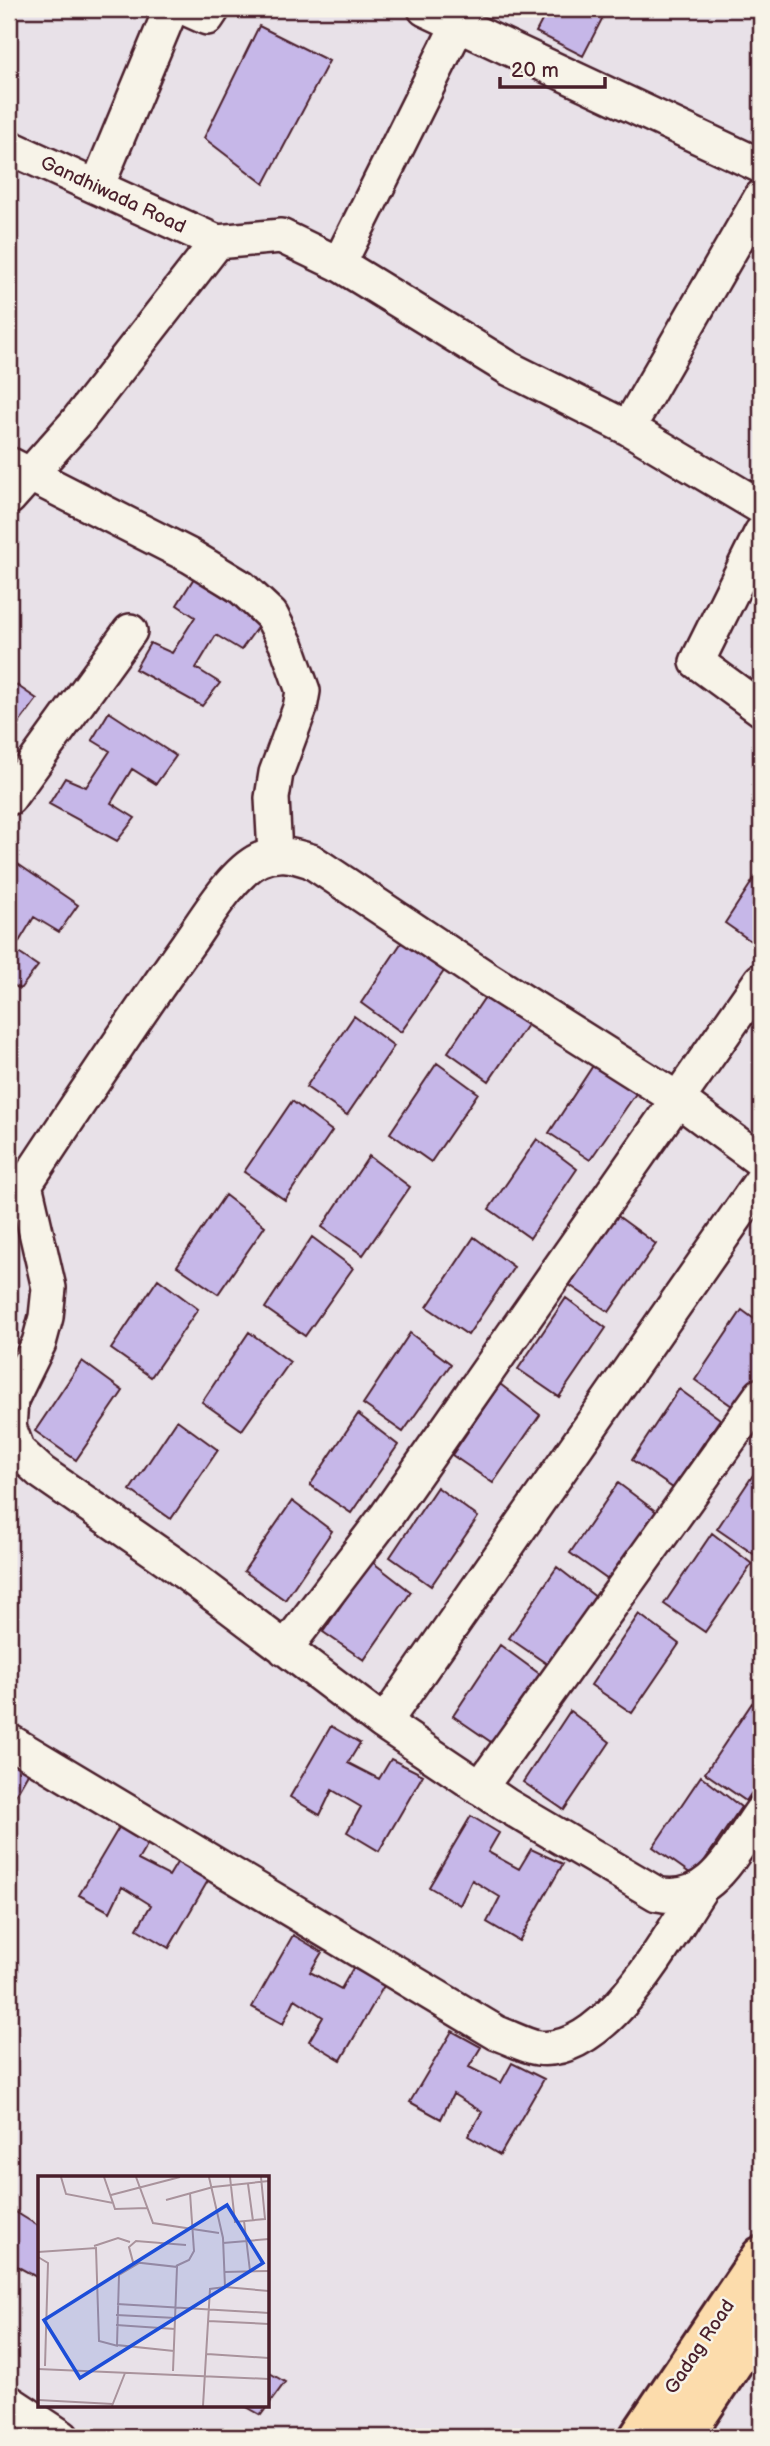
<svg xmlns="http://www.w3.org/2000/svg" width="770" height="2446" viewBox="0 0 770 2446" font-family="'Balsamiq Sans',sans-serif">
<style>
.building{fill:#c6b7e8;stroke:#4a1f2b;stroke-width:2}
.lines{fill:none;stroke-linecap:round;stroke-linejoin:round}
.minor-casing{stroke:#4a1f2b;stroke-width:38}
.trunk-casing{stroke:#4a1f2b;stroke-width:44}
.minor{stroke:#f7f3e8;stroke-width:33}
.trunk{stroke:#fcdcac;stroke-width:38}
.labels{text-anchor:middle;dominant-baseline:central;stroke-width:5;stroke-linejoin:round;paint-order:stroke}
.street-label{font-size:19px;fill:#4a1f2b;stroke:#f7f3e8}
.inset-road{fill:none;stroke:#a9939c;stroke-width:2}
.view{fill:#1d4ed8;fill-opacity:0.15;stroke:#1d4ed8;stroke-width:3.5}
.inset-edge{fill:none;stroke:#4a1f2b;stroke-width:3.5}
</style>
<rect width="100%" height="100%" fill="#e8e1e8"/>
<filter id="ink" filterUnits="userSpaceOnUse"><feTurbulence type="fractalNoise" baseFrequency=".0143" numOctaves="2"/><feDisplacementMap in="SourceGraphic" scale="14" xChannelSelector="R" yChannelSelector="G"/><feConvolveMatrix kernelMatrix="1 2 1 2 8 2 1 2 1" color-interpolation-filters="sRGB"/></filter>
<g filter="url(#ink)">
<path class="building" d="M548,9h39l16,8 -20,39 -47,-24z
M259,26l70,35 -65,123 -60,-46z
M194,578l67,44 -20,28 -25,-15 -20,33 24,15 -18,23 -67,-37 15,-26 22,10 23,-36 -18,-12z
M9,680l28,19 -20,27 -8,-5z
M109,712l67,44 -20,28 -24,-15 -21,34 24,15 -18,23 -68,-37 16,-26 21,9 24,-36 -18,-11z
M12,860l66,45 -19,27 -25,-15 -20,33 24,16 -18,23 -11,-6v-78l3,-6 -3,-2v-32z
M761,868v80l-36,-25z
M408,933l41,31 -48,68 -40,-29z
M495,982l40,31 -46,68 -41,-29z
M354,1016l40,30 -47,69 -41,-28z
M596,1061l41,31 -47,68 -41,-27z
M437,1063l41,30 -47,69 -41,-29z
M292,1101l40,30 -47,69 -41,-28z
M537,1139l40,30 -47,69 -41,-29z
M369,1156l41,31 -47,68 -41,-28z
M225,1195l40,31 -47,68 -41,-28z
M615,1214l41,30 -47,68 -41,-28z
M312,1237l41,31 -48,68 -40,-28z
M474,1237l40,30 -46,68 -41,-28z
M761,1269v15l-6,-5z
M158,1279l40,30 -47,68 -40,-28z
M566,1298l40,30 -47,69 -41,-28z
M742,1310l19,14v47l-26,37 -40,-28z
M249,1332l41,30 -48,68 -40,-28z
M410,1333l41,31 -48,68 -40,-28z
M82,1361l41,30 -47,69 -41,-29z
M500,1384l40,31 -47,68 -41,-28z
M679,1389l41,30 -47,69 -41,-28z
M358,1414l40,31 -47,68 -41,-28z
M177,1420l41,30 -47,69 -41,-29z
M761,1463v89l-3,5 -41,-28z
M618,1483l40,30 -47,69 -41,-29z
M437,1487l41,30 -47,69 -41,-29z
M292,1501l40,30 -47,69 -41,-29z
M712,1533l40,31 -47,68 -41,-28z
M371,1561l40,31 -47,68 -41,-28z
M557,1567l40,31 -47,68 -41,-28z
M639,1614l40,30 -47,69 -41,-28z
M500,1645l41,30 -47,69 -41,-28z
M752,1703l9,6v70l-15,22 -41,-28z
M570,1711l40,31 -46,68 -41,-28z
M331,1726l29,17 -12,20 31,16 12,-20 32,16 -44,76 -32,-19 14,-25 -29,-17 -12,25 -30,-18z
M9,1744l28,14 -28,48z
M701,1776l40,31 -47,69 -41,-29z
M471,1816l28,17 -11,19 31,17 12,-20 32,15 -44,77 -32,-19 13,-25 -28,-17 -12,25 -31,-18z
M121,1824l29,16 -12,20 31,16 12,-20 32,16 -44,76 -32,-19 14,-24 -29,-18 -12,25 -31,-17z
M293,1935l29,17 -12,20 31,17 12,-21 32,16 -44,76 -32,-19 14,-24 -28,-18 -12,25 -31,-17z
M452,2031l29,16 -12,20 32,16 11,-20 32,16 -44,76 -32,-19 14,-24 -29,-18 -12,25 -31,-17z
M9,2208l31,19v52l-31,-17z
M268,2372l17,10 -24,33 -16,-9h23z"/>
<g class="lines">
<g class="minor-casing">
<path id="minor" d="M187,9l20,9 6,-9
M425,9l336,157
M9,147l208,95
M97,187l74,-178
M339,264l127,-255
M628,428l133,-231
M11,465l179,91 51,31 30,28 16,31 16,45 -3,17 -24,65 -4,25 3,56
M9,498l67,-75 141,-181 64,-6 58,28 171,105 118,59 133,79
M761,533l-64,129 64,47
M9,798l121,-167
M25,1184l24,104 -3,29 -7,26 -28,57 -2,27 9,24 23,21 130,90 213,161 122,82 151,89c54,12 77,-45 104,-82
M14,1201c57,-86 113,-172 173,-256 18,-25 45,-72 72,-85 19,-9 33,-5 52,1l175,117 190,120 85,63
M285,1649l102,-134 374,-535
M384,1723l377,-542
M9,1741l488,292c12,4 28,13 41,15 68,8 129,-109 161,-157
M480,1788l281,-393
M9,2402l53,35"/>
</g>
<g class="trunk-casing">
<path id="trunk" d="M639,2437l122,-181
M683,2437l78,-116"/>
</g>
<use href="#minor" class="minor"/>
<use href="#trunk" class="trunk"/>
</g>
</g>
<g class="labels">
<g class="street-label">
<text transform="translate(113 195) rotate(25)">Gandhiwada Road</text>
<text transform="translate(700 2347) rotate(-56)">Gadag Road</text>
</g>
</g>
<g transform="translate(38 2176)">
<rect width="231" height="231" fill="#e8e1e8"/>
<path class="inset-road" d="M23,1l5,17 47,9 -9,-26M98,1l17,46 66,10M192,1l5,45 30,-3 -4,-42M210,8l5,37M73,19l69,-18M128,24l47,-13 56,-6M75,27l2,6 32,-1M206,45l6,50M185,67l46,-4M56,70l24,-8 12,4M0,76l58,-4 3,93 19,5M0,81l10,6 -3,103M101,87l-20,12 -2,70 57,6M138,90l13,-6 5,-9 -4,-58M186,96l45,-1M187,111l44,4M79,128l152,9M78,139l60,3M170,145l61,3M78,149l59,4M169,178l62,4M0,193l231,10M135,195l4,-104 -44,-5 -4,-15 7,-6 50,4M0,224l75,4M74,230l13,-33M165,230l7,-117 15,-2 -2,-49 -14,-61"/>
<path class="view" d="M189,29l36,58 -183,115 -36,-58z"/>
<rect width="231" height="231" class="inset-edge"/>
</g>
<rect width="770" height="2446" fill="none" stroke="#f7f3e8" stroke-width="35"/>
<rect x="18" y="18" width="735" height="2411" fill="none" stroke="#4a1f2b" stroke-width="2.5" filter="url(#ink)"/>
<path d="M500 77v10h105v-10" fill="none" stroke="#4a1f2b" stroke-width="3.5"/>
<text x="511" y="77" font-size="21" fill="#4a1f2b" stroke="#f7f3e8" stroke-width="5" paint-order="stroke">20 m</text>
</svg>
